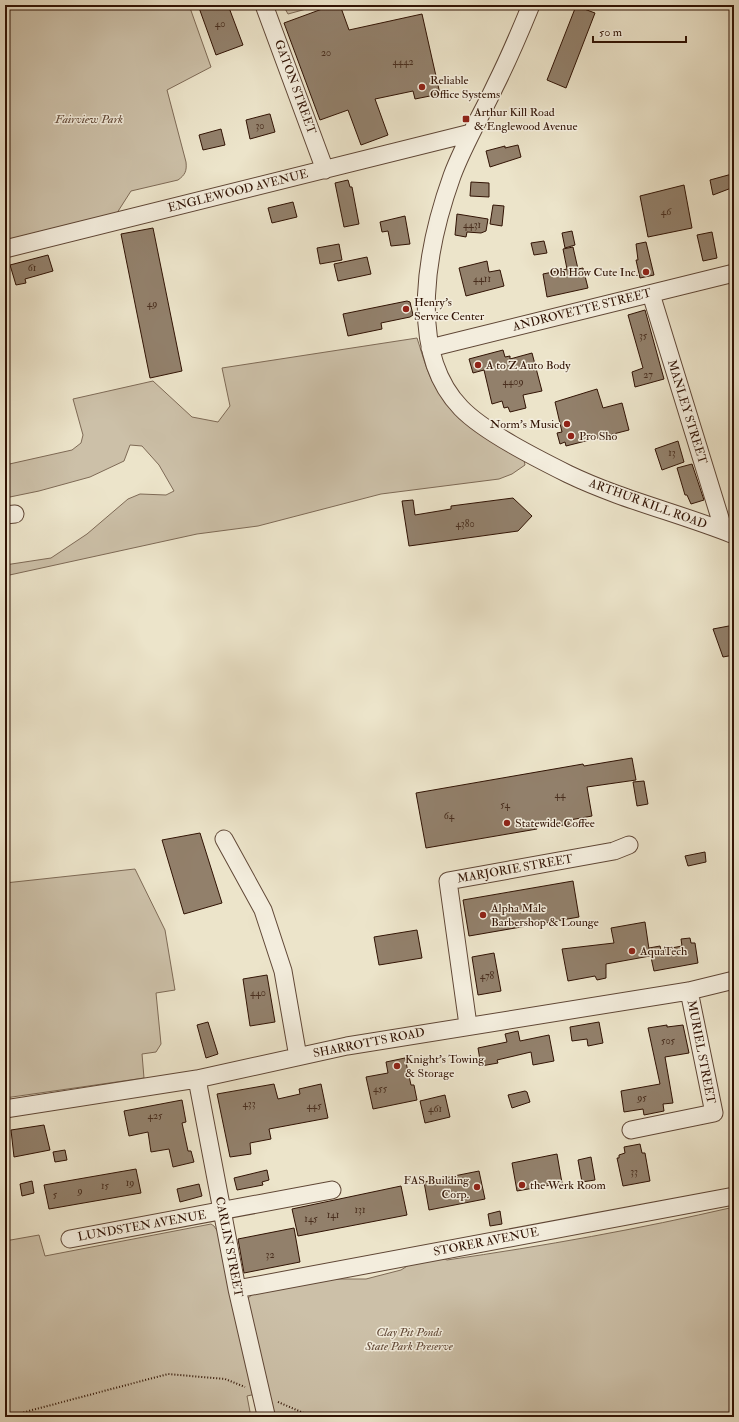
<svg xmlns="http://www.w3.org/2000/svg" width="739" height="1422" viewBox="0 0 739 1422" font-family="'IM FELL Double Pica',serif">
<style>
.green{fill:#ccc0a8;stroke:#7e6a56}
.building{fill:#92806b;stroke:#311304}
.lines{fill:none;stroke-linecap:round;stroke-linejoin:round}
.minor-casing{stroke:#604736;stroke-width:19}
.path{stroke:#311304;stroke-width:2;stroke-dasharray:1 2;stroke-linecap:butt}
.minor{stroke:#f3eddd;stroke-width:17}
.poi-dot{fill:#8f2418;stroke:#f3eddd;stroke-width:1.5}
.labels{text-anchor:middle;dominant-baseline:central;stroke-width:3;stroke-linejoin:round;paint-order:stroke}
.number-label{font-size:10px;fill:#492e1e}
.poi-label{font-size:12px;fill:#311304;stroke:#f3eddd;text-anchor:start}
.street-label{font-size:12px;fill:#311304;stroke:#f3eddd}
.park-label{font-size:12px;font-style:italic;fill:#604735;stroke:#f3eddd}
</style>
<rect width="100%" height="100%" fill="#ece4ca"/>
<filter id="stains"><feTurbulence type="fractalNoise" baseFrequency=".005" numOctaves="4"/><feColorMatrix values="0 0 0 0 .2 0 0 0 0 .09 0 0 0 0 .02 0 0 0 .5 -.17"/></filter>
<radialGradient id="worn" r=".72"><stop offset=".6" stop-color="#630" stop-opacity="0"/><stop offset="1" stop-color="#630" stop-opacity=".3"/></radialGradient>
<path class="green" d="M5,5h184l22,62 -44,23 19,72c1,9 -1,13 -8,18l-47,11 -16,25 -110,27z
M283,5h38l-33,9z
M417,338c6,18 11,40 23,56 19,27 57,47 84,66l1,5 -13,9 -13,5 -118,15 -123,32 -61,8 -192,42v-11l46,-7 36,-24 41,-35 12,-5 26,1 8,-4 -15,-26 -17,-19 -12,-1 -6,16 -34,16 -51,14 -34,7v-33l67,-15 9,-7 2,-8 -10,-36 80,-18 39,36 26,5 12,-16 -8,-38z
M135,869l30,61 10,60 -19,3 5,51 -5,8 -14,2 2,24 -139,20v-215z
M734,1207v210h-463l-24,-118 7,-6 66,-14h46l35,-9 11,-7 29,-6 6,3c97,-14 192,-31 287,-53z
M211,1224l3,2 4,6 38,162 -9,2 4,21h-246v-176l34,-6 6,21z"/>
<path class="building" d="M198,5h30l15,40 -27,10z
M333,5h7l9,25 73,-16 18,80 -25,5 -2,-8 -38,8 13,36 -27,10 -13,-35 -28,10 -36,-97z
M576,6l19,7 -29,75 -19,-8z
M269,114h1l5,18 -25,7 -4,-19z
M221,129l4,16 -22,5 -4,-15z
M518,145l3,12 -31,10 -4,-16 19,-5v2z
M732,174l2,13 -21,8 -3,-15z
M348,180l2,7h2l7,37 -15,3 -9,-44z
M471,182l18,1v14l-19,-1z
M684,185l8,43 -44,9 -8,-41z
M293,202l4,15 -25,6 -4,-15z
M493,205l11,1 -2,20 -12,-2z
M457,214l31,5 -2,12 -5,2 -14,-1 -1,5 -11,-2z
M405,216l5,28 -19,2 -3,-15 -6,1 -2,-10z
M153,228l29,143 -32,7 -29,-144z
M572,231l3,14 -10,3 -3,-15z
M712,232l5,26 -14,3 -6,-26z
M544,241l3,12 -13,2 -3,-12z
M646,242l8,33 -14,3 -4,-18h2l-2,-16z
M339,244l3,16 -22,4 -3,-16z
M573,247l5,22 5,-1 5,20 -41,9 -4,-23 24,-5 -4,-20z
M48,255l5,16 -28,8 1,4 -10,2 -6,-20z
M367,257l4,17 -33,7 -4,-17z
M487,261l2,11 11,-2 4,16 -38,10 -7,-28z
M407,301l3,1 3,13 -3,2 -29,6 1,6 -34,7 -5,-22z
M645,310l19,69 -29,8 -3,-15 11,-4 -15,-53z
M503,350l2,7 5,-1v3l22,-6 10,38 -19,4 3,13 -16,4 -2,-5 -4,1 -2,-7 -10,3 -8,-34 -11,3 -4,-14z
M597,389l6,19 19,-5 7,27 -63,16 -1,-4 -5,2 -3,-11 5,-1 -7,-30z
M678,441l6,21 -22,8 -7,-21z
M692,464l12,36 -13,4 -4,-9h-2l-8,-27z
M513,498l19,18 -14,15 -109,15 -7,-45 11,-1 2,15 36,-6v-3z
M734,625v30l-11,2 -10,-28z
M632,758l4,22 -49,7 5,29 -22,4 1,4 -14,2v-3l-21,3 1,3 -111,19 -10,-55 167,-29 1,2z
M644,781l4,23 -11,2 -4,-24z
M200,833l22,70 -38,11 -22,-74z
M705,852l1,10 -18,4 -3,-10z
M573,881l6,36 -110,19 -6,-36z
M645,922l5,34 -44,8v14l-9,2 -2,-4 -27,5 -6,-32 52,-6 -3,-15z
M417,930l5,28 -43,7 -5,-28z
M690,938l1,5h4l3,20 -44,8 -5,-23 11,-2 1,4 21,-4 -1,-7z
M494,953l7,38 -23,4 -6,-38z
M267,975l8,47 -25,4 -7,-47z
M208,1022l10,32 -12,4 -9,-33z
M599,1022l4,21 -15,3 -1,-7 -15,2 -2,-14z
M667,1025v2l16,-2 6,28 -24,4 8,46 -10,1 1,7 -20,4 -1,-6 -19,3 -3,-21 39,-7 -12,-56z
M518,1031l2,10 29,-6 5,26 -21,4 -2,-13 -34,8 1,3 -17,3 -3,-18 29,-6 -2,-8z
M405,1058l6,27h3l3,15 -44,9 -7,-32 22,-4 -2,-11z
M274,1084l4,15 22,-5 -1,-5 22,-5 7,34 -59,11 2,10 -21,4 1,11 -21,3 -13,-63z
M525,1091l2,1 3,10 -18,6 -4,-13z
M445,1095l5,22 -25,6 -5,-22z
M182,1100l4,22 -4,1 6,28h3l3,11 -21,5 -4,-18 -18,3 -3,-20 -19,4 -5,-25z
M44,1125l6,25 -36,7 -3,-27z
M640,1144l2,9h3l5,28 -27,5 -6,-28h2v-3l6,-2 -1,-6z
M65,1150l2,10 -12,2 -2,-10z
M557,1154l5,29 -45,8 -5,-28z
M591,1157l4,23 -13,2 -4,-22z
M136,1169l5,24 -92,16 -5,-24z
M267,1170l2,10 -7,2 1,3 -26,5 -3,-12z
M479,1171l6,28 -56,11 -5,-28z
M32,1181l2,12 -12,3 -2,-12z
M199,1184l3,12 -22,6 -3,-13z
M401,1186l6,29 -109,21 -6,-27z
M500,1211l2,13 -12,2 -2,-12z
M294,1228l6,34 -56,11 -6,-34z"/>
<g class="lines">
<g class="minor-casing">
<path id="minor" d="M264,5l61,165
M531,5c-11,27 -23,55 -36,81 -14,30 -31,58 -43,90 -24,67 -47,174 9,232 23,24 77,51 107,66 54,26 111,39 166,61
M5,249l466,-116
M651,294l73,237
M430,348l304,-75
M5,515l10,-1
M224,839l39,71 20,61 15,86
M468,1025l-20,-144 166,-30 15,-6
M197,1079l40,210 29,126
M5,1109l192,-30 150,-33 342,-55 45,-11
M631,1130l83,-17 -25,-122
M70,1239l262,-49
M237,1289l497,-93"/>
</g>
<path class="path" d="M278,1402l35,15
M6,1417l162,-43 57,5 20,8"/>
<use href="#minor" class="minor"/>
</g>
<g class="poi-dot">
<circle cx="422" cy="87" r="4"/>
<rect x="462" y="115" width="8" height="8" rx="2"/>
<circle cx="646" cy="272" r="4"/>
<circle cx="406" cy="309" r="4"/>
<circle cx="478" cy="365" r="4"/>
<circle cx="567" cy="424" r="4"/>
<circle cx="571" cy="436" r="4"/>
<circle cx="507" cy="823" r="4"/>
<circle cx="483" cy="915" r="4"/>
<circle cx="632" cy="951" r="4"/>
<circle cx="397" cy="1066" r="4"/>
<circle cx="522" cy="1185" r="4"/>
<circle cx="477" cy="1187" r="4"/>
</g>
<g class="labels">
<g class="number-label">
<text x="220" y="24">40</text>
<text x="326" y="53">20</text>
<text x="403" y="62">4442</text>
<text x="260" y="126">30</text>
<text x="666" y="212">46</text>
<text x="472" y="225">4431</text>
<text x="32" y="268">61</text>
<text x="482" y="279">4411</text>
<text x="152" y="304">49</text>
<text x="643" y="336">35</text>
<text x="648" y="375">27</text>
<text x="513" y="382">4409</text>
<text x="672" y="453">13</text>
<text x="465" y="524">4380</text>
<text x="560" y="795">44</text>
<text x="505" y="805">54</text>
<text x="449" y="816">64</text>
<text x="487" y="976">478</text>
<text x="258" y="993">440</text>
<text x="668" y="1041">505</text>
<text x="380" y="1089">455</text>
<text x="642" y="1098">95</text>
<text x="249" y="1104">433</text>
<text x="314" y="1106">445</text>
<text x="435" y="1109">461</text>
<text x="155" y="1116">425</text>
<text x="634" y="1172">33</text>
<text x="130" y="1183">19</text>
<text x="105" y="1186">15</text>
<text x="80" y="1191">9</text>
<text x="55" y="1195">5</text>
<text x="360" y="1210">131</text>
<text x="333" y="1215">141</text>
<text x="311" y="1219">145</text>
<text x="270" y="1255">32</text>
</g>
<g class="poi-label">
<text x="430" y="80">Reliable<tspan x="430" dy="14">Office Systems</tspan></text>
<text x="474" y="112">Arthur Kill Road<tspan x="474" dy="14">&amp; Englewood Avenue</tspan></text>
<text x="638" y="272" text-anchor="end">Oh How Cute Inc.</text>
<text x="414" y="302">Henry's<tspan x="414" dy="14">Service Center</tspan></text>
<text x="486" y="365">A to Z Auto Body</text>
<text x="559" y="424" text-anchor="end">Norm's Music</text>
<text x="579" y="436">Pro Sho</text>
<text x="515" y="823">Statewide Coffee</text>
<text x="491" y="908">Alpha Male<tspan x="491" dy="14">Barbershop &amp; Lounge</tspan></text>
<text x="640" y="951">AquaTech</text>
<text x="405" y="1059">Knight's Towing<tspan x="405" dy="14">&amp; Storage</tspan></text>
<text x="469" y="1180" text-anchor="end">FAS Building<tspan x="469" dy="14">Corp.</tspan></text>
<text x="530" y="1185">the Werk Room</text>
</g>
<g class="street-label">
<text transform="translate(295 87) rotate(70)">GATON STREET</text>
<text transform="translate(238 191) rotate(-14)">ENGLEWOOD AVENUE</text>
<text transform="translate(582 310) rotate(-14)">ANDROVETTE STREET</text>
<text transform="translate(687 412) rotate(73)">MANLEY STREET</text>
<text transform="translate(648 504) rotate(20)">ARTHUR KILL ROAD</text>
<text transform="translate(515 869) rotate(-10)">MARJORIE STREET</text>
<text transform="translate(369 1043) rotate(-11)">SHARROTTS ROAD</text>
<text transform="translate(701 1052) rotate(79)">MURIEL STREET</text>
<text transform="translate(142 1226) rotate(-10)">LUNDSTEN AVENUE</text>
<text transform="translate(486 1242) rotate(-11)">STORER AVENUE</text>
<text transform="translate(229 1247) rotate(79)">CARLIN STREET</text>
</g>
<g class="park-label">
<text x="89" y="119">Fairview Park</text>
<text x="409" y="1332">Clay Pit Ponds<tspan x="409" dy="14">State Park Preserve</tspan></text>
</g>
</g>
<rect width="739" height="1422" fill="none" stroke="#ece4ca" stroke-width="20"/>
<rect x="6" y="6" width="727" height="1410" fill="none" stroke="#311304" stroke-width="2"/>
<rect x="10" y="10" width="719" height="1402" fill="none" stroke="#311304"/>
<path d="M593 36v6h93v-6" fill="none" stroke="#311304" stroke-width="2"/>
<text x="599" y="36" font-size="12" fill="#311304" stroke="#f3eddd" stroke-width="3" paint-order="stroke">50 m</text>
<rect width="100%" height="100%" filter="url(#stains)"/>
<rect width="100%" height="100%" fill="url(#worn)"/>
</svg>
